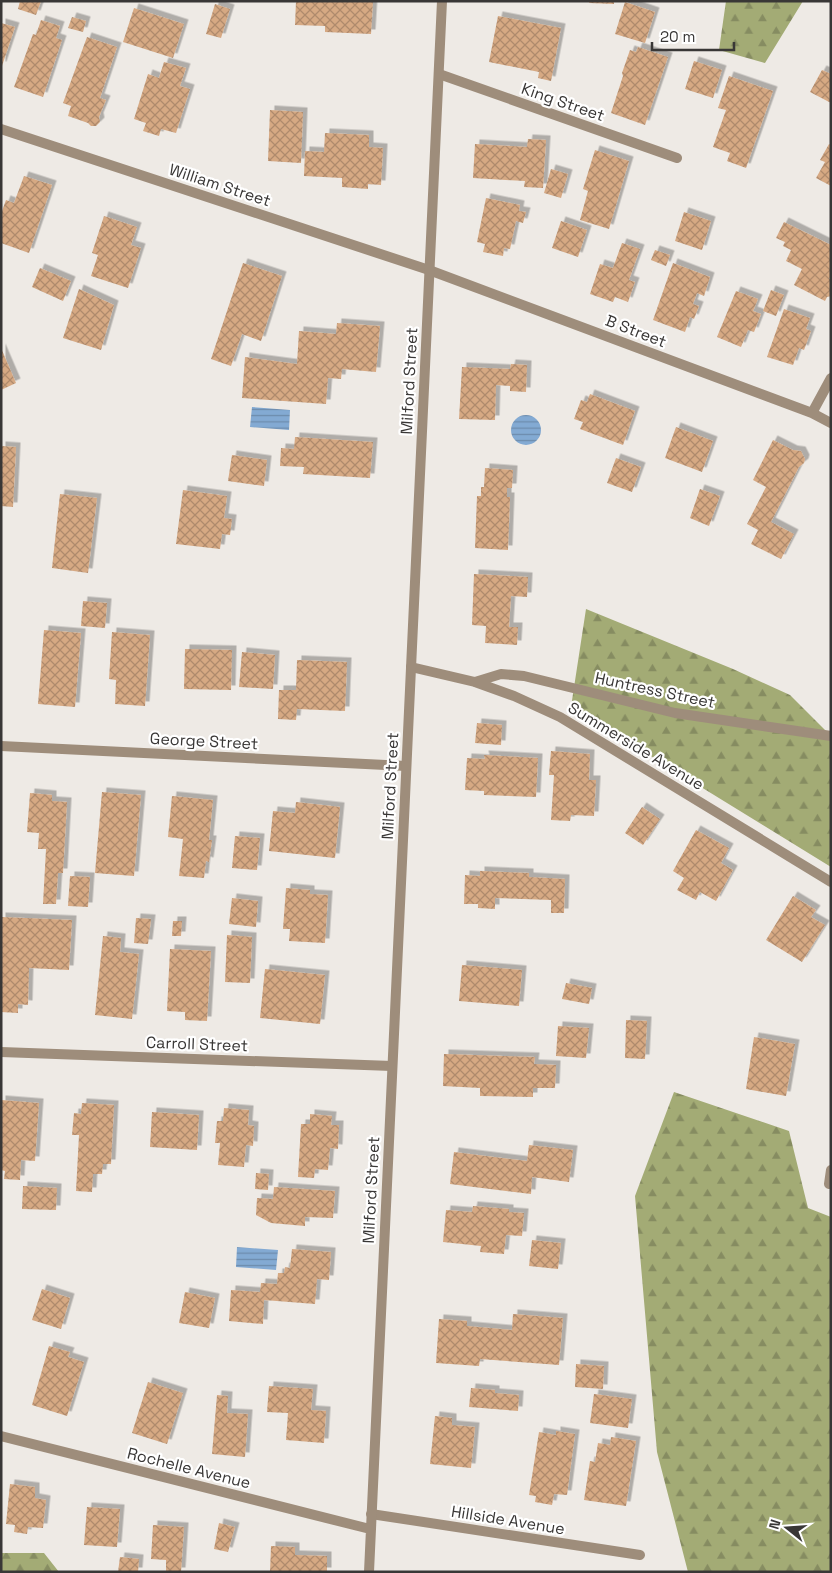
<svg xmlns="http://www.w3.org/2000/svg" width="832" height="1573" viewBox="0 0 832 1573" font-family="'Space Grotesk',sans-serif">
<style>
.forest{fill:url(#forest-firs)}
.water{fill:url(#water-rules)}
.building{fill:url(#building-cross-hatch);filter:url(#shadow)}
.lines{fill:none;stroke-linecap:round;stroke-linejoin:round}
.minor{stroke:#9e8d7b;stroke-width:10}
.tertiary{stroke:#9e8d7b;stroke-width:10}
.labels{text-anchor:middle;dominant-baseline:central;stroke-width:4.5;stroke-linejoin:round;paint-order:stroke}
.street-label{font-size:16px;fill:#393736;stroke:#fff}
</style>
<defs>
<pattern id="forest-firs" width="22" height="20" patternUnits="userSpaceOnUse" patternTransform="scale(1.25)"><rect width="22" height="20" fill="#a3ab75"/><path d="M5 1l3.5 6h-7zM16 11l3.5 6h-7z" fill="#868c61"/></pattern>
<pattern id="water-rules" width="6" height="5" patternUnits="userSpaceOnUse" patternTransform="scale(1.25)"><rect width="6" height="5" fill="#83aad3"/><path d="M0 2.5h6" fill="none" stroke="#6c8bac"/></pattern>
<pattern id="building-cross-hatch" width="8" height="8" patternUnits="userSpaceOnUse" patternTransform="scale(1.25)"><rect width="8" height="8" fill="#d6a983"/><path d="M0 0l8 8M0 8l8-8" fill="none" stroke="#af8a6c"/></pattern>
<filter id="shadow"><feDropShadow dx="4.5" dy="-4.5" stdDeviation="0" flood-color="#0004"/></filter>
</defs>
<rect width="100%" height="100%" fill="#eeeae5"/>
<path class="forest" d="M726,1h77l-38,62 -46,-13z
M586,609l147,60 57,26 41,41v131l-260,-160z
M674,1092l115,39 19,77 23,9v355h-143l-31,-120 -22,-256z
M1,1553h43l15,19h-58z"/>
<path class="water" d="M252,407l38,3 -1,20 -39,-3z
M511 430a15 15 0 1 1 30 0a15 15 0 1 1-30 0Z
M237,1247l41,3 -2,20 -40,-3z"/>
<path class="building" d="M20,1h21l-5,14 -18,-6z
M296,1h77l-2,33 -46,-2v-6l-30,-1z
M590,1h24v3l-25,-1z
M625,2l30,10 -10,31 -30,-9z
M215,4l15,5 -9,29 -15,-4z
M134,8l50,16 -11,34 -50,-16z
M498,16l63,12 -10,53 -13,-3 1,-6 -50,-10z
M72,17l14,4 -3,11 -15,-4z
M41,20l19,6 -4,12 6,2 -19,57 -29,-10 19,-53 3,1z
M1,23l14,4 -13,39h-1z
M87,37l30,10 -17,51 6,2 -7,17 1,5 -4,4h-5l-3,-3 -20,-7 3,-10 -8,-3z
M638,47l30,10 -23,68 -34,-12 12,-37 -1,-3 8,-23 6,2z
M694,61l28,9 -9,28 -28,-9z
M164,62l22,6 -6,18 10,3 -14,44 -15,-4 -2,7 -16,-5 3,-8 -12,-4 14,-45 11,4z
M822,70l9,4v29l-21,-11z
M729,76l44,15 -27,77 -19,-7 3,-8 -17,-6 13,-37 -8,-2z
M270,110l33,2 -2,51 -33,-2z
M325,133l44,2v12l14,1 -2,37 -13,-1v5l-26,-2v-9l-38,-2 1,-25 19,1z
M528,139l18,1 -3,48 -19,-1 1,-6 -52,-3 2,-34 52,3z
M829,144l2,1v41l-15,-8 9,-16 -5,-2z
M595,150l34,11 -20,68 -29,-9 8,-29 -5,-2z
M551,169l17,5 -7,24 -17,-5z
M24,176l28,9 -23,68 -28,-10v-29l5,-14 8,3z
M486,198l34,7 -1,6 7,1 -3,11 -7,-2 -6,28 -6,-1 -1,8 -20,-4 2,-8 -8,-2z
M684,212l27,9 -9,29 -27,-9z
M104,216l33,11 -6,18 10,3 -13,40 -37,-12 7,-21 -6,-2z
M561,221l26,9 -9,27 -26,-9z
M784,222l47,23v31l-2,3h2v17l-4,1 -2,4 -31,-16 8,-16 -16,-8 5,-11 -8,-4 2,-4 -9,-4z
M622,243l18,6 -11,31 6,2 -7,20 -13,-5 -2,5 -23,-8 10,-30 13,4z
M655,250l15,5 -4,11 -15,-6z
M243,263l39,13 -21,65 -19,-7 -11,32 -20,-7z
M673,263l37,14 -6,19 -7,-3 -4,11 6,2 -5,13 -4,-2 -5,15 -32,-12z
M40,268l31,13 -8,20 -31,-14z
M79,289l35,16 -13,45 -38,-12z
M771,290l13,5 -8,21 -13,-5z
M736,291l22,8 -5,12 8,3 -7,18 -6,-2 -7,17 -24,-10z
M784,309l26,9 -4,11 5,2 -7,19 -5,-2 -6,17 -26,-8z
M337,323l43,3 -4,46 -34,-3 -1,10 -13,-1 -2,26 -84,-6 3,-41 52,7 2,-33 37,3z
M1,348l15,35 -15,7z
M511,364l16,1 -1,27 -16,-1v-5l-14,-1 -1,35 -36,-1 3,-52 48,2z
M590,394l45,17 -12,34 -43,-16 3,-7 -9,-3 7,-19 6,2z
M676,427l37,14 -11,31 -37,-14z
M295,437l78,5 -3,36 -67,-4 1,-7 -24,-1 1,-18 13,1z
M773,440l20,10 8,1 4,8 -1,4 -5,4 -28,55 23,12 -13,25 -30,-15 7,-14 -11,-6 19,-37 -13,-7z
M1,446l15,1 -3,60 -12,-1z
M232,455l35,5 -3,26 -36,-5z
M616,458l25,9 -9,25 -25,-9z
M485,468l28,2 -1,18h-5v9h3l-2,53 -33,-2 2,-52h4v-9h3z
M700,489l20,7 -11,30 -19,-8z
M183,490l44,6 -3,22 8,1 -2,16 -8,-1 -2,15 -44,-5z
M60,494l37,4 -9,75 -36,-5z
M474,574l54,3 -1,20 -16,-1 -2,31h9l-1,18 -32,-2 1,-17 -14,-1z
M83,601l24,2 -2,25 -24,-2z
M44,630l37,3 -6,74 -37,-3z
M112,632l38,3 -5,71 -30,-2 1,-24 -7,-1z
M185,649l47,1 -1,40 -47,-1z
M242,652l33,3 -2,34 -34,-2z
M297,660l50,2 -2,49 -48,-2 -1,11 -18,-1 1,-29h17z
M477,723l25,2 -1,20 -26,-2z
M551,751l39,3 -1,26h7l-2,36 -23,-1 -1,6 -19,-1 3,-45h-5z
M484,755l54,3 -2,39 -52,-2v-4l-19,-1 2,-32 18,1z
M102,792l39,3 -7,81 -39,-3z
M30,793l22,2v6l15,1 -4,71h-5l-2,31h-13l3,-55h-8l1,-16 -12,-1z
M172,796l41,4 -4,40h3l-3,22 -3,-1 -2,17 -25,-2 4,-37 -15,-2z
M296,802l44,5 -5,51 -66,-7 4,-40 22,2z
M642,807l18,12 -17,26 -18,-12z
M696,830l33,18 -8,15 12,7 -17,31 -16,-9 -4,8 -19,-10 7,-12 -11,-7z
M235,836l25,2 -3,32 -25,-2z
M480,871l49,2v4l36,2 -1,34h-13v-13l-56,-2v11l-17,-1v-4h-14l1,-29 15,1z
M70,876l20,1 -2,30 -20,-1z
M286,888l24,2v4l18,1 -3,48 -36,-2 1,-12h-7z
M793,896l23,14 -5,7 14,8 -23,37 -36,-22z
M232,898l26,3 -2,26 -27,-3z
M1,917l71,3 -3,50 -40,-2 -1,37 -10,-1v9l-17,-1z
M136,918l15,1 -3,25 -14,-1z
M173,921h9l-1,15h-9z
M227,935l25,2 -2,46 -25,-1z
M103,936l18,2 -1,14 19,2 -7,65 -37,-4z
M170,949l41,2 -4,70 -22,-1v-8l-18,-1z
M462,965l60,5 -3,36 -60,-5z
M265,969l60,6 -5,49 -60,-6z
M566,983l26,5 -3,16 -27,-5z
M626,1020l21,1 -2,38 -20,-1z
M558,1026l31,2 -3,30 -30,-2z
M754,1037l41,7 -9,52 -40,-7z
M444,1054l91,3 -1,7 22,1 -1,23h-22v9l-53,-1v-8l-37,-2z
M1,1100l38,3 -4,58 -14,-1 -1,20 -16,-1 1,-8 -4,-1z
M82,1103l32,2 -3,59h-8l-1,10h-9l-1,18 -16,-1 3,-56h-7l2,-22 7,1z
M224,1108l25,2 -1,15 6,1 -1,20 -7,-1 -2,22 -26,-2 2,-22h-5l2,-22h6z
M152,1112l47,3 -2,35 -47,-3z
M310,1114l22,2 -1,9h8l-1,24 -8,-1 -2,22 -13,-1 -1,9 -16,-1 3,-53h9z
M529,1145l44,5 -4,32 -37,-5 -1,17 -81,-10 4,-32 73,9z
M256,1173l13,1 -1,16 -13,-1z
M23,1186l34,2 -1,22 -34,-1z
M274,1187l61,4 -2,27 -28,-1v9l-34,-3 -15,-8 1,-17 16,1z
M473,1206l36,3v3l15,1 -2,23 -16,-1 -2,19 -24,-2 1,-6 -38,-4 3,-32 26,2z
M532,1240l29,3 -3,26 -29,-3z
M292,1249l39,3 -2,28 -12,-1 -2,25 -51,-4 -1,24 -34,-3 2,-31 29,2 1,-9 16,1 1,-11h6l1,-6 5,1z
M42,1289l28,9 -9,31 -29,-9z
M185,1292l30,6 -6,30 -30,-5z
M513,1314l50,4 -4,47 -79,-6 -1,7 -43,-3 3,-44 28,2v5l45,4z
M49,1346l21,6 -2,5 16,5 -17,54 -35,-11z
M576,1364l28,2 -1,23 -28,-2z
M148,1382l35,11 -16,51 -35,-11z
M269,1386l44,3 -2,21 15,1 -2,32 -38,-3 2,-27 -21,-1z
M471,1388l24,2v3l24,2 -1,16 -49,-4z
M594,1394l38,5 -4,29 -38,-5z
M217,1395l11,1 -1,17 21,1 -3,43 -33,-3z
M435,1416l17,2v7l23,2 -4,41 -41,-4z
M556,1431l19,3 -8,61 -13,-1 -2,11 -17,-3 1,-6 -7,-1 10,-63 17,3z
M611,1437l25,4 -10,65 -42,-6 6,-39 5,1 3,-19 12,2z
M10,1484l25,3v11l11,2 -3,28 -15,-1 -1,7 -13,-2 1,-7 -9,-1z
M87,1507l33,2 -3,38 -33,-2z
M219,1523l16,4 -7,25 -14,-3z
M153,1525l31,2 -3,45h-15v-12l-15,-1z
M271,1546l24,1v8l32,1v16h-57z
M120,1557l19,2 -1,13h-20z"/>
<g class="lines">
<path class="minor" d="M439,74l238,84
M1,129l428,141 383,143 19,10
M812,413l19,-35
M411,667l64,15 39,14 46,21 271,165
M475,682l26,-8 23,2 151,37 156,23
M1,746l405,20
M1,1052l391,14
M829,1184l2,-14
M371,1514l269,41"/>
<path class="tertiary" d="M1,1436l369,93
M369,1572l73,-1571"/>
</g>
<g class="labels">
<g class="street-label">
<text transform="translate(563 102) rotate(19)">King Street</text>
<text transform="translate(220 185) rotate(18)">William Street</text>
<text transform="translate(636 331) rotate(21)">B Street</text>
<text transform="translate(409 381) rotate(-87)">Milford Street</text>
<text transform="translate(655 690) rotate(12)">Huntress Street</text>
<text transform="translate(204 741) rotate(3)">George Street</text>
<text transform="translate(636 746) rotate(31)">Summerside Avenue</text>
<text transform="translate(390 786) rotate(-87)">Milford Street</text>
<text transform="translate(197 1044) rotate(2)">Carroll Street</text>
<text transform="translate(371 1190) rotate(-87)">Milford Street</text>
<text transform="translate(189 1468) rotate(14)">Rochelle Avenue</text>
<text transform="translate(508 1520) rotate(9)">Hillside Avenue</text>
</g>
</g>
<rect width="832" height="1573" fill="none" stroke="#393736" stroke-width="5"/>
<g transform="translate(787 1528) rotate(287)" stroke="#ffffff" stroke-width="4" paint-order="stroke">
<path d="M0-4L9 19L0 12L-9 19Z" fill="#393736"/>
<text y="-8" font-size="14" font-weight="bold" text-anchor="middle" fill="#393736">N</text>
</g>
<path d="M652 42v8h82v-8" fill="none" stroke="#393736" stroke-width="2.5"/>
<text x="660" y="42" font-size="15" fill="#393736" stroke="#ffffff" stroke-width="4" paint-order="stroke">20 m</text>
</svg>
